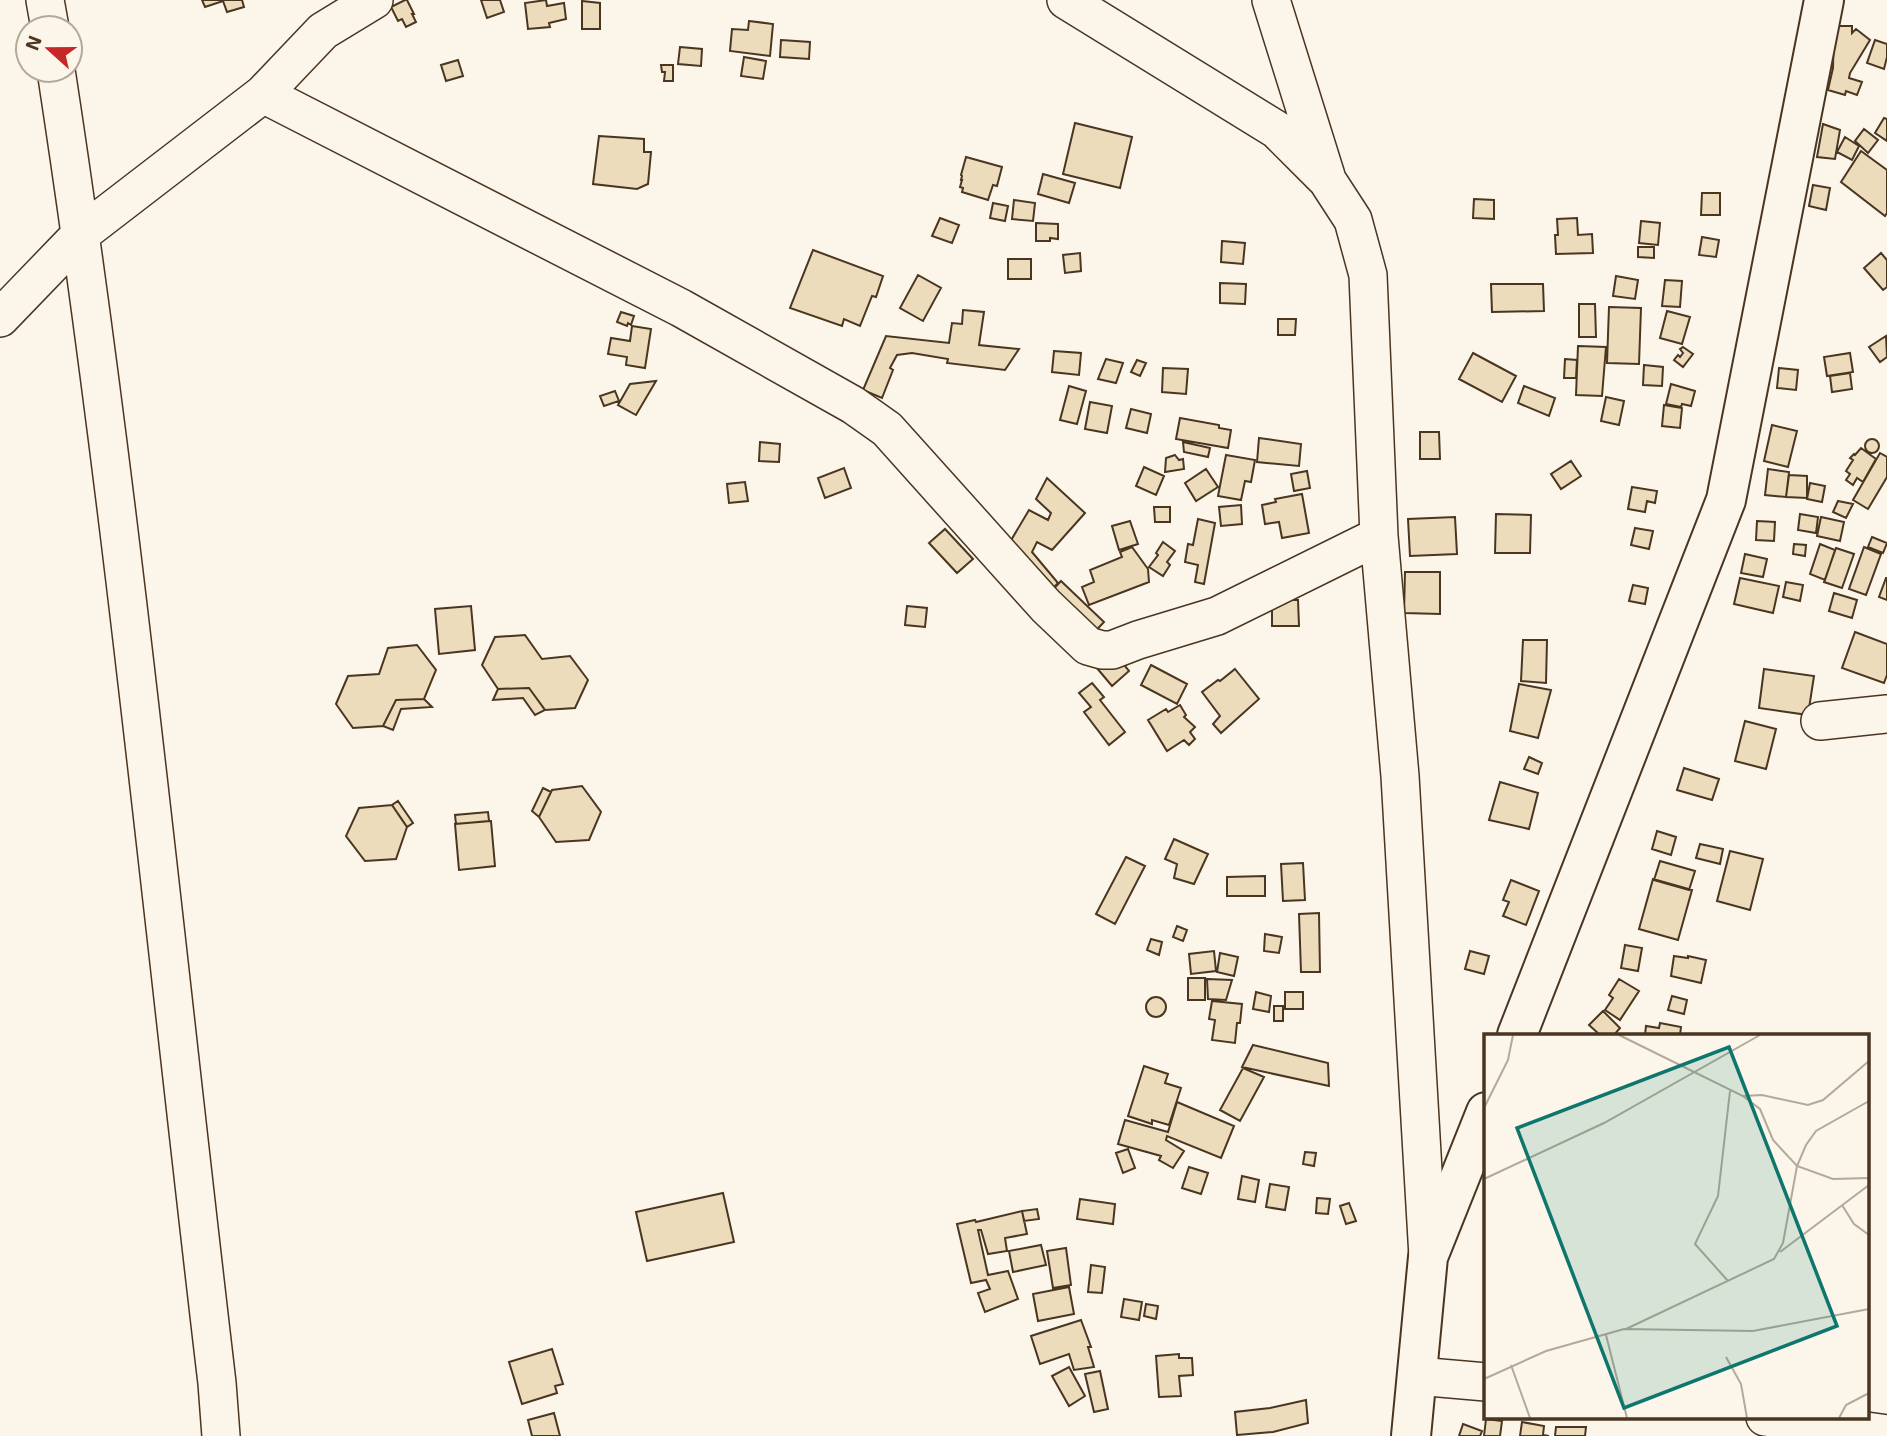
<svg xmlns="http://www.w3.org/2000/svg" width="1887" height="1436" viewBox="0 0 1887 1436" font-family="'Exo 2',sans-serif">
<style>
.building{fill:#ecdcbc;stroke:#4a3520;stroke-width:2}
.lines{fill:none;stroke-linecap:round;stroke-linejoin:round}
.minor-casing{stroke:#4a3520;stroke-width:40}
.major-casing{stroke:#4a3520;stroke-width:42}
.minor{stroke:#fbf6e9;stroke-width:37}
.major{stroke:#fbf6e9;stroke-width:38}
.inset-road{fill:none;stroke:#b4a999;stroke-width:2}
.view{fill:#0f766e;fill-opacity:0.15;stroke:#0f766e;stroke-width:3.5}
.inset-edge{fill:none;stroke:#4a3520;stroke-width:3.5}
</style>
<rect width="100%" height="100%" fill="#fbf6e9"/>
<path class="building" d="M202,0h40l2,7 -17,5 -4,-11 -18,6z
M405,0h2l7,14h-2l4,8 -10,5 -4,-8 -4,2 -7,-14z
M481,0h19l4,12 -17,6z
M546,0l1,6 17,-3 2,16 -17,4 1,4 -22,2 -3,-26z
M582,1l18,2v26h-18z
M749,21l24,3 -3,32 -40,-5 2,-22 16,1z
M1834,26h18v7l4,-4 14,11 -20,33 -1,5 13,4 -5,13 -11,-4 -1,4 -17,-5 5,-22z
M781,40l29,2 -1,17 -29,-2z
M1875,40l12,4v13l-3,12 -17,-6z
M680,47l22,2 -1,17 -23,-2z
M744,57l22,4 -3,18 -22,-3z
M458,60l5,16 -17,5 -5,-16z
M661,65h12v16h-9l1,-9h-3z
M1884,118l3,1v22l-12,-8z
M1075,123l57,14 -12,51 -57,-14z
M1823,124l17,6 -5,29 -18,-2z
M1864,129l14,11 -10,13 -13,-12z
M599,136l45,3v13h7l-3,32 -11,5 -44,-5z
M1845,137l14,9 -7,14 -15,-8z
M1861,151l26,19v43l-2,3 -44,-34z
M966,157l36,10 -5,19 -4,-1 -5,15 -26,-8 1,-4 -3,-1 2,-7h-1l1,-4 -1,-1z
M1043,174l32,9 -6,20 -31,-9z
M1813,185l17,3 -4,22 -17,-4z
M1702,193h18v22h-19z
M1474,199l20,1v19l-21,-1z
M1014,200l21,3 -2,18 -21,-2z
M993,203l15,3 -3,15 -15,-3z
M940,218l19,7 -7,18 -20,-7z
M1577,218l1,17 14,-1 1,19 -37,1 -1,-19h3l-1,-16z
M1641,221l19,2 -2,22 -19,-2z
M1036,223l22,1v15l-8,-1v3h-14z
M1702,237l17,3 -3,17 -17,-2z
M1222,241l23,2 -2,21 -22,-2z
M1638,247h16v11l-16,-1z
M813,250l70,26 -7,21 -4,-1 -12,30 -16,-7 -2,7 -52,-18z
M1080,253l1,18 -16,2 -2,-18z
M1881,253l6,7v27l-4,3 -19,-22z
M1008,259h23v20h-23z
M918,275l23,13 -18,33 -23,-13z
M1616,276l22,4 -3,19 -22,-3z
M1665,280l17,1 -2,26 -18,-1z
M1220,283l26,1 -1,20 -25,-1z
M1491,284h52l1,27 -52,1z
M1579,304h16l1,33h-17z
M1609,307l32,1 -2,56 -32,-1z
M963,310l21,2 -5,33 40,4 -14,21 -58,-7 1,-4 -36,-6 -15,2 -7,13 3,2 -11,28 -19,-8 23,-54 63,7 3,-20 10,1z
M1667,311l23,6 -8,27 -22,-6z
M621,312l13,4 -3,9 -3,-2 -1,3 -10,-4z
M1278,319h18l-1,16h-17z
M632,326l19,3 -6,39 -19,-3 1,-8 -19,-3 3,-16 19,3z
M1886,336l1,21 -7,5 -11,-15z
M1578,346l28,1 -4,49 -26,-1z
M1683,347l10,7 -10,13 -9,-7 4,-5 2,2 3,-4 -3,-4z
M1054,351l27,2 -2,22 -27,-3z
M1473,353l43,23 -14,26 -43,-23z
M1850,353l3,19 -26,4 -3,-19z
M1106,359l17,4 -7,20 -18,-4z
M1565,359l12,1 -1,18h-12z
M1137,360l9,3 -6,13 -9,-4z
M1644,365l19,2 -1,19 -19,-1z
M1163,368l25,1 -2,25 -24,-2z
M1779,368l19,2 -2,20 -19,-2z
M1850,373l2,16 -20,3 -2,-16z
M656,381l-20,34 -18,-10 12,-21z
M1671,384l24,7 -4,15 -9,-2 -1,3 -15,-3z
M1069,386l17,5 -9,33 -17,-4z
M1524,386l31,12 -6,18 -31,-13z
M615,391l4,10 -15,5 -4,-10z
M1606,397l18,4 -5,24 -18,-4z
M1090,402l22,4 -5,27 -22,-4z
M1664,405l18,3 -2,20 -18,-2z
M1131,409l20,5 -4,19 -21,-5z
M1180,418l39,7v3l12,2 -3,18 -52,-9z
M1772,425l25,6 -9,36 -24,-6z
M1420,432h19l1,27h-20z
M1259,438l42,6 -2,22 -42,-4z
M1865 446a7 7 0 1 1 14 0a7 7 0 1 1-14 0Z
M760,442l20,2 -1,18 -20,-1z
M1183,442l27,6 -2,9 -24,-5z
M1861,448l15,11 -13,23 -6,-4 -4,7 -7,-5 4,-6 -4,-3 7,-11 -3,-2 4,-4 1,1z
M1880,453l7,4v20l-19,32 -15,-9z
M1175,455l4,5 4,-1 1,10 -19,3 1,-14z
M1226,455l29,5 -4,22 -6,-1 -4,19 -23,-4z
M1571,461l10,15 -20,13 -10,-15z
M1144,467l20,9 -8,19 -20,-9z
M844,468l7,20 -26,10 -7,-20z
M1206,469l12,18 -22,14 -11,-18z
M1768,469l21,3 -3,25 -21,-2z
M1307,471l3,17 -16,3 -3,-17z
M1789,475l18,1v22l-21,-1z
M1047,478l38,35 -33,37 -15,-8 -5,10 26,31 -12,13 -36,-54 19,-32 19,10 3,-7 -15,-14z
M745,482l3,19 -19,2 -2,-19z
M1810,483l15,3 -3,16 -15,-3z
M1632,487l25,4 -2,12 -8,-2 -2,11 -17,-3z
M1302,494l7,39 -27,5 -3,-16 -14,2 -3,-19 14,-3 -1,-3z
M1838,501l15,3 -7,14 -13,-6z
M1241,505l1,19 -21,2 -2,-19z
M1154,507h16v15h-15z
M1496,514l35,1 -1,38h-35z
M1800,514l18,3 -2,16 -18,-3z
M1455,517l2,37 -47,2 -2,-37z
M1821,517l23,5 -4,19 -23,-5z
M1198,519l17,4 -11,61 -9,-2 3,-17 -13,-3 3,-18 5,1z
M1130,521l8,23 -19,6 -7,-24z
M1757,521l18,1 -1,19 -18,-1z
M1635,528l18,3 -4,18 -18,-4z
M945,529l28,30 -16,14 -28,-30z
M1872,537l15,6 -4,10 -15,-6z
M1163,542l12,9 -8,11 3,3 -7,11 -14,-9 9,-12 -2,-2z
M1794,544l12,1 -1,11 -12,-2z
M1820,544l15,6 -10,30 -15,-6z
M1132,547l16,22 1,13 -60,23 -7,-18 12,-5 -4,-12 32,-13 -2,-5z
M1864,547l17,7 -15,41 -17,-6z
M1836,548l18,6 -12,34 -18,-6z
M1745,554l22,5 -4,18 -22,-4z
M1405,572h35v42l-36,-1z
M1740,578l39,8 -6,27 -39,-9z
M1886,578h1v22l-8,-3z
M1061,581l43,41 -18,19 -43,-41z
M1786,582l17,3 -3,16 -17,-4z
M1633,585l15,3 -3,16 -16,-3z
M1834,593l23,7 -5,18 -23,-7z
M1292,594l-1,6h7l1,26h-27v-26z
M471,606l4,44 -36,4 -4,-45z
M907,606l20,2 -2,19 -20,-2z
M1855,632l32,12v31l-3,8 -42,-15z
M525,635l17,24 28,-3 18,24 -13,28 -30,2 -16,-22 -31,1 -16,-24 13,-28z
M1523,640h24l-1,43 -25,-2z
M417,645l19,25 -12,29 -28,1 -13,26 -30,2 -17,-24 12,-28 31,-2 9,-26z
M1138,654l-13,12 4,5 -17,15 -16,-19z
M1151,665l36,19 -10,20 -36,-19z
M1235,669l24,30 -38,34 -8,-9 7,-8 -18,-24 16,-12 2,1z
M1764,669l50,7 -6,39 -49,-7z
M1092,683l12,14 -4,3 25,32 -16,13 -25,-33 7,-5 -12,-14z
M1519,684l32,6 -13,48 -28,-7z
M529,688l16,22 -10,5 -12,-17 -30,2 5,-11z
M424,699l8,8 -31,2 -8,21 -10,-4 13,-26z
M1180,705l6,10 -2,2 11,10 -5,5 5,7 -6,6 -5,-5 -17,11 -19,-31 18,-11 2,3z
M1745,721l31,8 -10,40 -31,-8z
M1529,757l13,6 -4,11 -14,-5z
M1684,768l35,11 -7,21 -35,-10z
M1500,782l38,11 -9,36 -40,-9z
M582,786l19,26 -12,28 -33,2 -17,-25 13,-27z
M543,788l8,4 -12,25 -7,-6z
M398,801l15,22 -6,4 -15,-22z
M392,805l15,22 -11,32 -31,2 -19,-25 13,-28z
M488,812l1,9 -33,3 -1,-9z
M491,821l4,45 -36,4 -4,-46z
M1657,831l19,6 -5,18 -19,-6z
M1174,839l34,15 -14,30 -20,-6 3,-14 -12,-5z
M1700,844l23,5 -3,15 -24,-6z
M1730,851l33,8 -13,51 -33,-9z
M1126,857l19,9 -30,58 -19,-10z
M1660,861l35,10 -6,19 -35,-10z
M1303,863l2,37 -22,1 -2,-37z
M1265,876v20h-38v-19z
M1653,879l39,11 -14,50 -39,-11z
M1511,880l28,11 -13,34 -23,-9 6,-14 -6,-2z
M1319,913l1,59h-19l-2,-58z
M1177,926l10,4 -4,11 -10,-4z
M1265,934l17,3 -3,16 -15,-2z
M1151,939l11,3 -3,13 -12,-5z
M1625,945l17,3 -4,23 -17,-3z
M1214,951l2,20 -25,3 -2,-20z
M1470,951l19,5 -5,18 -19,-5z
M1220,953l18,4 -4,19 -17,-4z
M1674,956l14,2v-2l18,4 -5,23 -30,-7z
M1188,978h17v22h-17z
M1207,979l25,1 -6,20 -18,-1z
M1619,979l20,12 -19,29 -15,-10 8,-12 -4,-3z
M1256,992l15,4 -2,16 -16,-3z
M1285,992h18v17h-18z
M1672,996l15,4 -3,14 -16,-4z
M1146 1007a10 10 0 1 1 20 0a10 10 0 1 1-20 0Z
M1212,1001l30,3 -2,19h-3l-2,20 -23,-3 3,-20 -6,-1z
M1274,1006h9v15h-9z
M1603,1011l17,17 -6,7h-14l-11,-10z
M1660,1023l21,4 -1,8h-35l1,-9 13,2z
M1253,1045l75,18 1,23 -87,-19z
M1144,1066l24,8 -3,9 16,5 -12,37 -17,-5v4l-24,-8z
M1243,1068l21,9 -24,44 -20,-11z
M1177,1102l57,24 -13,32 -54,-22 -1,4 18,11 -11,17 -14,-8 2,-4 -43,-12 7,-24 43,12z
M1128,1149l7,19 -12,5 -7,-20z
M1305,1152l11,1 -2,13 -11,-2z
M1189,1167l19,6 -7,21 -19,-6z
M1242,1176l17,4 -4,22 -17,-3z
M1270,1184l19,3 -4,23 -19,-3z
M723,1193l11,49 -87,19 -11,-49z
M1317,1198l13,1 -2,15 -12,-1z
M1080,1199l35,5 -2,20 -36,-5z
M1349,1203l7,18 -10,3 -6,-18z
M1037,1209l2,10 -15,2 -2,-10z
M1022,1211l5,23 -22,4 2,13 -19,3 -7,-24h-3l10,45 20,-4 10,28 -33,13 -7,-19 12,-4 -4,-9 -15,3 -14,-59 18,-4 1,2z
M1041,1245l5,20 -33,7 -4,-21z
M1066,1248l5,37 -18,3 -6,-37z
M1091,1265l14,2 -3,26 -14,-1z
M1069,1287l5,27 -36,7 -5,-27z
M1124,1299l18,3 -3,18 -18,-3z
M1146,1304l12,2 -2,13 -12,-3z
M1081,1320l10,27h-3l6,20 -20,3 -5,-16 -29,10 -9,-28z
M552,1349l11,35 -8,2 2,7 -35,11 -13,-42z
M1179,1354v4h13l1,17 -14,1 2,20 -22,1 -3,-41z
M1069,1367l16,29 -16,10 -17,-30z
M1100,1371l8,38 -14,3 -9,-38z
M1306,1400l2,23 -35,9 -36,3 -2,-23 35,-4z
M554,1413l6,23h-28l-4,-16z
M1486,1419l16,2 -2,15h-16z
M1522,1422l22,4 -1,9 6,1h-29z
M1463,1424l19,7 -2,5h-21z
M1556,1427h30l-1,9h-30z"/>
<g class="lines">
<g class="minor-casing">
<path id="minor" d="M45,0l5,28
M1066,0l211,130 50,50 26,40 15,55 11,261 21,240 28,481
M1271,0l55,176
M56,70c67,436 109,875 161,1313l4,53
M263,94l418,214 172,97 34,24 159,177 42,40 14,4h10l26,-10 79,-24 162,-80
M0,318l81,-84 182,-140 60,-63 51,-31
M1820,721l67,-7
M1417,1376l69,6
M1765,1417l122,17"/>
</g>
<g class="major-casing">
<path id="major" d="M1517,1035l209,-535 98,-500
M1411,1436l17,-179 58,-145"/>
</g>
<use href="#minor" class="minor"/>
<use href="#major" class="major"/>
</g>
<g transform="translate(1484 1034)">
<rect width="385" height="385" fill="#fbf6e9"/>
<path class="inset-road" d="M135,1l124,61 17,13 13,31 24,26 36,13 36,-1M259,62l19,-1 46,10 15,-5 46,-39M0,74l24,-48 5,-25M0,145l120,-56 156,-88M358,171l12,19 15,11M296,218l89,-67M244,247l-33,-37 23,-48 12,-105M142,295l148,-70 9,-16 14,-77 9,-21 10,-14 53,-30M122,301l21,83M242,323l15,27 6,34M27,331l19,53M0,345l62,-28 78,-22 129,2 116,-22M355,384l7,-13 23,-12"/>
<path class="view" d="M245,13l108,279 -213,82 -107,-280z"/>
<rect width="385" height="385" class="inset-edge"/>
</g>
<g transform="translate(49 49) rotate(291)"><circle r="33" fill="#fbf6e9" stroke="#b4a999" stroke-width="2"/>
<path d="M0-5L12 26L0 18L-12 26Z" fill="#c62828"/>
<text y="-10" font-size="19" font-weight="bold" text-anchor="middle" fill="#4a3520">N</text>
</g>
</svg>
